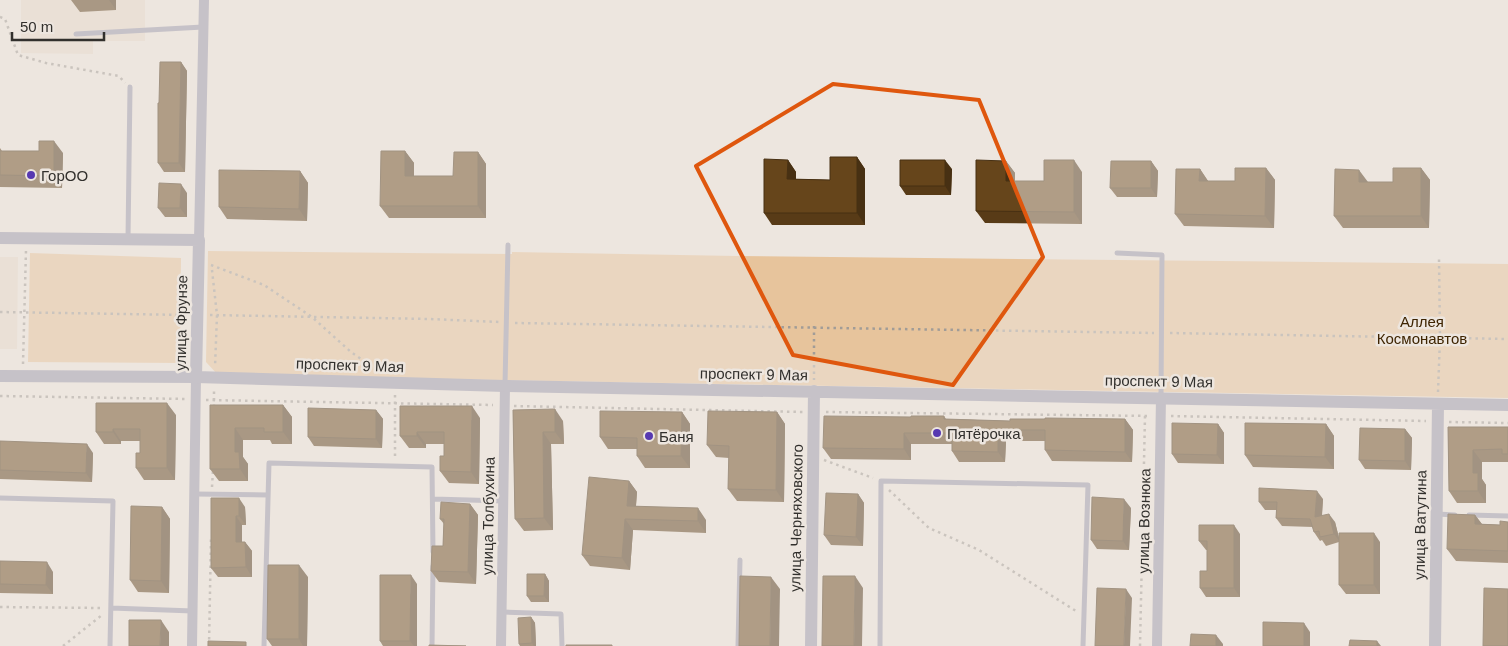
<svg xmlns="http://www.w3.org/2000/svg" width="1508" height="646" viewBox="0 0 1508 646" font-family="Helvetica,sans-serif">
<style>
.built{fill:#e6dacd}
.green{fill:#e7c49c}
.lines{fill:none;stroke-linecap:round;stroke-linejoin:round}
.path{stroke:#a19c97;stroke-width:2.5;stroke-dasharray:2.5 4;stroke-linecap:butt}
.service{stroke:#9897ad;stroke-width:5}
.minor{stroke:#9897ad;stroke-width:10}
.tertiary{stroke:#9897ad;stroke-width:12}
.wall{fill:#583b17}
.shaded-wall{fill:#473013}
.building{fill:#66451b;stroke:#473013}
.marked{fill:none;stroke:#df570e;stroke-width:4;stroke-linejoin:round}
.poi-dot{fill:#5739b1;stroke:#ede6df;stroke-width:2}
.labels{text-anchor:middle;dominant-baseline:central;stroke-width:5;stroke-linejoin:round;paint-order:stroke}
.poi-label{font-size:15px;fill:#32302d;stroke:#ede6df;text-anchor:start}
.park-label{font-size:15px;fill:#3e2401;stroke:#ede6df}
.street-label{font-size:15px;fill:#32302d;stroke:#ede6df}
</style>
<rect width="100%" height="100%" fill="#ede6df"/>
<path class="built" d="M21,0h124v41h-52v13l-72,-1z
M0,257h18l-1,92h-17z"/>
<path class="green" d="M208,251l304,3v-2l224,4 772,8v134l-1290,-23 -12,-13z
M30,253l151,5 -1,105 -152,-1z"/>
<g class="lines">
<path class="path" d="M0,17l5,2 13,36 28,8 73,13 6,7
M211,265l53,20 48,32 39,35 26,18
M212,270l5,45 -2,52
M0,312l187,3
M210,315l220,4 69,3
M515,323l639,10
M814,326v54
M1170,333l338,6
M23,364l3,-114
M1438,392l2,-54 -1,-79
M395,395v64
M0,396l186,3
M206,400l287,5
M514,406l289,6
M214,407v-17
M826,412l325,4
M1171,416l255,5
M1449,422l59,1
M824,460l49,18
M212,487l1,-17
M889,490l40,38 50,22 97,61
M0,607l103,1
M63,646l39,-31
M209,646l2,-109
M1140,646l5,-230"/>
<path class="service" d="M76,34l127,-7
M128,239l2,-152
M1117,253l45,2 -1,142
M505,385l3,-140
M195,494l73,1
M0,498l113,3 -3,145
M433,499l71,2
M1437,514l18,1
M1469,515l39,1
M111,608l82,3
M502,612l59,2 1,32
M264,646l5,-183 163,4 1,85
M432,646l1,-80
M738,646l2,-86
M880,646l1,-165 207,4 -5,161"/>
<path class="minor" d="M199,240l5,-240
M192,646l4,-269
M501,646l4,-260
M1157,646l4,-249"/>
<path class="tertiary" d="M0,238l199,2 -3,137
M0,376l196,1 309,9 1003,19
M811,646l3,-255
M1435,646l3,-242"/>
</g>
<path class="wall" d="M71,0h45v10l-36,2z
M181,62l6,9 -2,101h-21l-6,-9 1,-60z
M0,148l2,3h37l24,2 -1,35 -62,-1z
M405,151l9,12v13h39l25,-24 8,12v54h-97l-9,-12z
M857,157l8,12v56h-93l-8,-12 24,-53 8,12v7l34,1z
M1006,161l9,12v8h29l38,-9v52l-97,-1 -9,-12z
M1151,161l7,10 -1,26h-40l-7,-9z
M1266,168l9,12 -1,48 -90,-2 -9,-12 25,-45 8,12h27z
M1421,168l9,12 -1,48h-86l-9,-12 34,-34h25z
M952,169l-1,26h-45l-6,-9z
M300,171l8,12 -1,38 -80,-2 -8,-12z
M187,193v24h-22l-7,-9z
M210,405h73l9,12v27h-20l-2,-4h-27v17l5,7v17h-29l-9,-12z
M376,410l7,9 -1,29 -68,-2 -6,-9z
M513,410l50,11 1,23h-13l2,86 -29,1 -9,-12z
M682,412l8,12v44h-45l-8,-12v-7h-29l-8,-12z
M777,412l8,12 -1,78 -47,-1 -9,-12 1,-31 -13,-1 -9,-12z
M176,415l-1,65h-31l-8,-12 4,-15v-12h-19v3h-17l-8,-12z
M944,416l2,3 64,2 115,-2 8,11 -1,32 -80,-1 -7,-11v-9h-39l-1,21h-46l-7,-11v-7h-41v16l-80,-1 -8,-11 88,-31z
M480,418l-1,66 -30,-1 -9,-12 4,-15v-12h-18v4h-17l-9,-12z
M1218,424l6,9v31l-46,-1 -6,-9z
M1326,424l8,12v33l-81,-2 -8,-12z
M1448,427h60v35h-26v17l4,6v18h-29l-8,-12z
M1405,429l7,9 -1,32 -46,-1 -6,-9z
M0,441l93,12 -1,29 -92,-3z
M629,481l8,11 -1,14 70,14v13l-73,-3 -3,40 -40,-4 -8,-11z
M858,494l6,9 -1,43 -32,-1 -7,-10z
M211,498l34,9 1,18h-4v17h3l7,9v26h-34l-7,-9z
M1323,499l-1,17 13,6 4,16 41,4v52h-34l-7,-9v-43l-13,4 -4,-6 -2,1 -6,-9 -1,-5 -31,-1 -6,-8v-8h-11l-6,-8z
M470,504l8,11 -2,69 -37,-2 -8,-11 12,-25 1,-22 -4,-5z
M162,507l8,12 -1,74 -31,-1 -8,-12z
M1131,508l-2,42 -32,-1 -6,-9z
M1475,515l7,9 18,1 8,-3v41l-52,-2 -9,-12z
M1240,534v63h-34l-6,-9 7,-17v-21h-1l-7,-9z
M0,561l53,11v22l-53,-1z
M545,574l4,7v21h-18l-4,-6z
M308,577l-1,69h-35l-5,-7z
M417,584v62h-34l-3,-5z
M531,617l4,6 1,23h-16l-1,-2z"/>
<path class="shaded-wall" d="M109,0h7v10z
M181,62l6,9 -2,101 -6,-9z
M54,141l9,12 -1,35 -8,-12z
M405,151l9,12v24l-9,-11z
M478,152l8,12v54l-8,-12z
M857,157l8,12v56l-8,-12z
M788,160l8,12v19l-9,-12z
M945,160l7,9 -1,26 -6,-9z
M1074,160l8,12v52l-8,-12z
M1006,161l9,12v20l-9,-12z
M1151,161l7,10 -1,26 -6,-9z
M1266,168l9,12 -1,48 -9,-12z
M1421,168l9,12 -1,48 -8,-12z
M1200,169l8,12h-9z
M1359,170l9,12v12l-9,-12z
M300,171l8,12 -1,38 -8,-12z
M181,184l6,9v24l-7,-9z
M167,403l9,12 -1,65 -8,-12z
M283,405l9,12v27l-9,-12z
M472,406l8,12 -1,66 -8,-12z
M555,409l8,12 1,23 -9,-12z
M376,410l7,9 -1,29 -6,-9z
M682,412l8,12v44l-9,-12z
M777,412l8,12 -1,78 -8,-12z
M1125,419l8,11 -1,32 -7,-10z
M1218,424l6,9v31l-7,-9z
M1326,424l8,12v33l-9,-12z
M235,428l8,12v17l5,7v17l-8,-12 -5,-17z
M113,429l8,12v3l-8,-12z
M1405,429l7,9 -1,32 -6,-9z
M998,430l8,11 -1,21 -7,-10z
M417,432l9,12v4l-9,-12z
M543,432l8,12 2,86 -9,-12z
M904,433l7,11v16l-7,-11z
M87,444l6,9 -1,29 -6,-9z
M1473,450l9,12v17l4,6v18l-8,-12 -5,-18z
M629,481l8,11 -2,25 -8,-11z
M1317,491l6,8 -2,27 -6,-9z
M858,494l6,9 -1,43 -7,-9z
M239,498l6,9 1,18 -7,-9z
M1124,499l7,9 -2,42 -6,-9z
M470,504l8,11 -2,69 -8,-12z
M162,507l8,12 -1,74 -8,-12z
M698,508l8,12v13l-8,-12z
M1329,514l6,8 5,20 -6,-8z
M1475,515l9,12 -9,-3z
M236,516l6,9v26l-6,-9z
M625,519l8,11 -3,40 -8,-12z
M1234,525l6,9v63l-6,-9z
M1374,533l6,9v52l-6,-9z
M245,542l7,9v26l-6,-10z
M47,562l6,10v22l-7,-9z
M299,565l9,12 -1,69h-4l-4,-7z
M545,574l4,7v21l-5,-6z
M411,575l6,9v62h-3l-4,-5z
M855,576l8,12 -1,58h-8z
M771,577l9,12 -1,57h-9z
M1126,589l6,9 -2,48h-6z
M531,617l4,6 1,23h-2l-2,-3z
M161,620l8,12v14h-9z
M1304,623l6,9v14h-6z
M1216,635l7,9v2h-7z
M1377,641l4,5h-4z"/>
<path class="building" d="M160,62h21l-2,101h-21v-60h1z
M39,141h15v35l-54,-1v-24h39z
M381,151h24v25h48l1,-24h24v54h-98z
M830,157h27v56h-93v-54l24,1 -1,19 43,1z
M900,160h45v26h-45z
M976,160l30,1v20h38v-21h30v52l-98,-1z
M1111,161h40v27h-41z
M1235,168h31l-1,48 -90,-2 1,-45h24l-1,12h36z
M1393,168h28v48h-87l1,-47 24,1v12h34z
M219,170l81,1 -1,38 -80,-2z
M159,183l22,1 -1,24h-22z
M96,403h71v65h-31v-15h4v-24h-27v3h-17z
M210,405h73v27h-19v-4h-29v24h4l1,17h-30z
M400,406h72l-1,66 -31,-1v-15h4v-24h-27v4h-17z
M308,408l68,2v29l-68,-2z
M555,409v23h-12l1,86 -29,1 -2,-109z
M600,411l82,1 -1,44h-44v-18l-37,-1z
M708,411l69,1 -1,78 -48,-1 1,-43 -22,-1z
M824,416l87,1v-1h33v3l66,2v-2h35v-1l80,1v33l-80,-2v-20h-47v22l-46,-1v-18h-48v16l-81,-1z
M1172,423l46,1 -1,31 -45,-1z
M1245,423l81,1 -1,33 -80,-2z
M1448,427h60v27h-6v-5l-29,1v23h5v18h-29z
M1360,428l45,1v32l-46,-1z
M0,441l87,3 -1,29 -86,-3z
M589,477l40,4 -2,25 71,2v13l-73,-2 -3,39 -40,-3z
M1259,488l58,3 -2,26 14,-3 5,20 -14,3 -1,-6 -5,1 -4,-13 -34,-1 1,-16h-18z
M826,493l32,1 -2,43 -32,-2z
M1092,497l32,2 -1,42 -32,-1z
M211,498h28v18h-3v26h9l1,25 -35,1z
M441,502l29,2 -2,68 -37,-1 1,-25h11l1,-27h-4z
M131,506l31,1 -1,74 -31,-1z
M1448,514l27,1v9l25,1v-4l8,1v29l-61,-2z
M1199,525h35v63h-34v-17h7v-30h-8z
M1339,533h35v52h-35z
M0,561l47,1 -1,23 -46,-1z
M268,565h31v74h-32z
M527,574h18l-1,22h-17z
M380,575h31l-1,66h-30z
M740,576l31,1 -1,69h-31z
M823,576h32l-1,70h-32z
M1097,588l29,1 -2,57h-29z
M1484,588l24,1v57h-25z
M531,617l1,26 -13,1 -1,-26z
M129,620h32l-1,26h-31z
M1263,622l41,1v23h-41z
M1191,634l25,1v11h-26z
M1350,640l27,1v5h-28z
M208,641l38,1v4h-38z
M429,645l37,1h-37z
M566,645h46v1h-46z"/>
<path d="M0 0H1508V646H0ZM833,84l146,16 64,157 -90,128 -160,-30 -97,-189z" fill="#ede6df" fill-opacity=".55" fill-rule="evenodd"/>
<path class="marked" d="M833,84l146,16 64,157 -90,128 -160,-30 -97,-189z"/>
<g class="poi-dot">
<circle cx="31" cy="175" r="5"/>
<circle cx="937" cy="433" r="5"/>
<circle cx="649" cy="436" r="5"/>
</g>
<g class="labels">
<g class="poi-label">
<text x="41" y="175">ГорОО</text>
<text x="947" y="433">Пятёрочка</text>
<text x="659" y="436">Баня</text>
</g>
<g class="park-label">
<text x="1422" y="321">Аллея<tspan x="1422" dy="17">Космонавтов</tspan></text>
</g>
<g class="street-label">
<text transform="translate(181 323) rotate(-89)">улица Фрунзе</text>
<text transform="translate(350 365) rotate(2)">проспект 9 Мая</text>
<text transform="translate(754 374) rotate(1)">проспект 9 Мая</text>
<text transform="translate(1159 381) rotate(1)">проспект 9 Мая</text>
<text transform="translate(488 516) rotate(-89)">улица Толбухина</text>
<text transform="translate(796 518) rotate(-89)">улица Черняховского</text>
<text transform="translate(1144 521) rotate(-89)">улица Вознюка</text>
<text transform="translate(1420 525) rotate(-89)">улица Ватутина</text>
</g>
</g>
<path d="M12 32v8h92v-8" fill="none" stroke="#32302d" stroke-width="2.5"/>
<text x="20" y="32" font-size="15" fill="#32302d" stroke="#ede6df" stroke-width="4" paint-order="stroke">50 m</text>
</svg>
